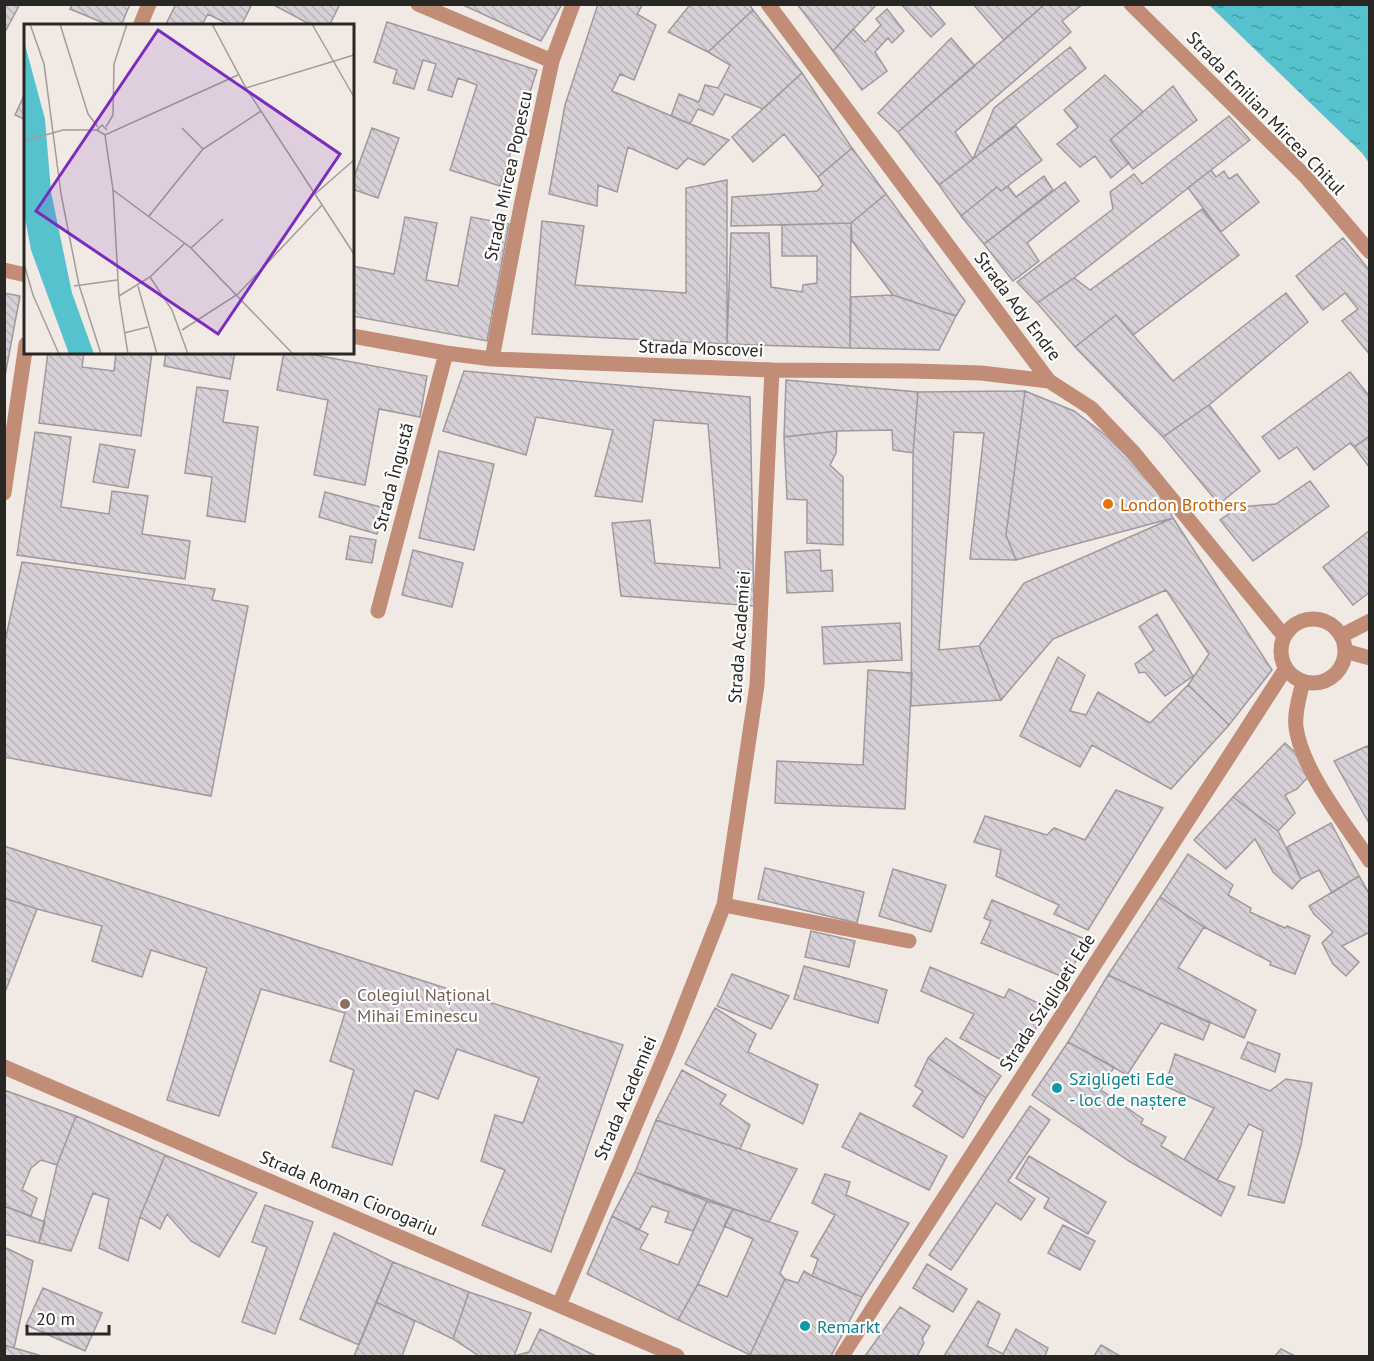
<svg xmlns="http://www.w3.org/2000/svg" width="1374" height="1361" viewBox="0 0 1374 1361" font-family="'PT Sans',sans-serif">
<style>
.water{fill:url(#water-ripples)}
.building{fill:url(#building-back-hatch);stroke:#9f999e;stroke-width:1.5}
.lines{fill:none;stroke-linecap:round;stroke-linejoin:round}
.minor{stroke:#c18d76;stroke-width:15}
.food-dot{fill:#e8710a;stroke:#fff;stroke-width:2}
.education-dot{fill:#8d6e63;stroke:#fff;stroke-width:2}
.culture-dot{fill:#0f9aa8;stroke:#fff;stroke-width:2}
.labels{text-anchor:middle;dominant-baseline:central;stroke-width:4.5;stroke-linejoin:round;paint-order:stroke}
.street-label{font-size:18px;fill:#292724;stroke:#fff}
.food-label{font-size:18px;fill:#c56008;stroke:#fff;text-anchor:start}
.education-label{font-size:18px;fill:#785e54;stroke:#fff;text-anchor:start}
.culture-label{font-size:18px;fill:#0d838f;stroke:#fff;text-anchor:start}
.inset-road{fill:none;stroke:#a19c97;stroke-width:1.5}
.view{fill:#7b2cbf;fill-opacity:0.15;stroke:#7b2cbf;stroke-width:3}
.inset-edge{fill:none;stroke:#292724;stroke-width:3}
</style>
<defs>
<pattern id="water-ripples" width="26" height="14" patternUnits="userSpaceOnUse" patternTransform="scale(1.5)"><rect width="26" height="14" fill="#56c2ce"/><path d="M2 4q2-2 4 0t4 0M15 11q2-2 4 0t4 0" fill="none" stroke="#479ea7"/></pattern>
<pattern id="building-back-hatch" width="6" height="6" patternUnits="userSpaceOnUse" patternTransform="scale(1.5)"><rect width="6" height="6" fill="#d7d0d6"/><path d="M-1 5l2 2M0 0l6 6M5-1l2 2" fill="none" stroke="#b9b3b8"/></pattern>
</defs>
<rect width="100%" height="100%" fill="#f1eae4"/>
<path class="water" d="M1209,5h160v158l-7,-10z"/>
<path class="building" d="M4,4h16l-16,30z
M72,4h58l-9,22h-10l-41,-17z
M176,4h76l-11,22h-10l-23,-12 -7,12h-36z
M272,4h68l-11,22h-16z
M461,4h101l-21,37z
M598,4h45l-6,10 19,11 -22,55 -14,-6 -8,17 117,49 -25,25 -16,-7 -11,11 -49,-22 -11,45 -19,-7 -1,21 -48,-12 16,-89z
M688,4h61l4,6 -45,42 -40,-20 21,-26z
M797,4h80l-44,47z
M901,4h27l17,20 -14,13z
M973,4h72l-41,36z
M1045,4h38l-21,17 9,11 -116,100 18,27 -34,26 -41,-53z
M887,9l17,22 -12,12 -4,-5 -13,14 12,19 -25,19 -29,-39 20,-22 12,13 16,-17 -5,-6z
M753,10l49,63 -39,36 -38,-15 -12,21 -15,-6 -8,15 -19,-8 8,-22 20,8 6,-17 13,3 12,-23 -22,-13z
M387,22l150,48 -37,116 -50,-16 27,-85 -19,-7 -6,19 -24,-7 8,-26 -13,-4 -9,29 -21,-6 4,-13 -23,-8z
M951,38l24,28 -77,66 -20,-19z
M1070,47l16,21 -113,91 21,-51z
M802,73l50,75 -34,29 -34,-43 -31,28 -21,-25z
M1105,75l38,37 -33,28 19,23 -18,15 -16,-22 -15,11 -23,-23 21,-17 -14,-17z
M1173,86l24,34 -64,49 -23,-29z
M26,91v29l-11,-5z
M1229,116l21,24 -39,30 -137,108 -37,25 -20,-21 96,-73 -3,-17 24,-18 8,10z
M1016,126l26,34 -41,31 -4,-4 -36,29 -22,-31z
M372,128l27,10 -21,60 -26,-9v-6z
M852,148l34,46 -35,29 -120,3 1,-29 85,-6 6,-6 -5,-8z
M1211,170l5,7 8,-6 5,8 8,-5 22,28 -38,30 -33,-44z
M1044,176l9,14 -69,54 -23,-28 36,-29 4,4 7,-5 8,11z
M727,180v164l-195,-10 10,-113 42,5 -9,59 111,8v-105z
M1065,182l14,19 -52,42 12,18 -26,20 -29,-37z
M886,194l79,107 -9,15 -63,-21 -41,-54 -1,-18z
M1202,209l37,46 -106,80 -17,-20 -41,32 -38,-44 37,-25 16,12z
M405,217l32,6 -11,57 32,6 13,-69 38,7 -22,117 -135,-25v-50l42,8z
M851,223l-1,125 -123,-4 4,-111h38l2,54 31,5 1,-7 14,-2v-27h-35v-31z
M1343,238l27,33v84l-28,-34 16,-12 -13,-16 -22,17 -27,-34z
M4,293l16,3 -16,85z
M1286,293l22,29 -99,83 -46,32 -88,-90 41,-32 57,66z
M893,295l63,21 -17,34 -89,-2 1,-51z
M48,352h36l-2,15 32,4 2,-19 36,1 -11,83 -102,-13z
M166,352h69l-5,27 -66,-13z
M284,352h15l128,24 -7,41 -41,-8 -14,76 -51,-10 14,-75 -51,-10z
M464,371l286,26 4,209 -133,-10 -9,-73 38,-3 5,43 65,5 -12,-144 -54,-4 -12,82 -47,-6 18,-66 -77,-13 -10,38 -83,-24z
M1350,372l20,25v39l-16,11 -4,-4 -36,27 -17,-23 -18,12 -17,-22z
M786,380l132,12 -5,61 -20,-3 -1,-20 -55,1 -53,6z
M197,387l31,4 -5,31 35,5 -13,95 -38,-6 5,-39 -27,-4z
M1025,391l49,20 30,23 22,21 31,36 16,27 -157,42 -10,-25z
M1025,391l-19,144 10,25 -46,-1 14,-126 -30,-1 -15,218 40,-4 22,54 -90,6 2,-253 5,-61z
M1209,405l51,66 -41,33 -56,-67z
M837,431l-1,22 -6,12 13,12v68l-36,-2v-43l-20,-1 -3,-62z
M35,432l36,5 -10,70 48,7 3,-23 36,5 -6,38 48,7 -5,38 -168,-24z
M1370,436v32l-16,-21z
M100,444l35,6 -7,38 -35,-6z
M439,451l55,13 -20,86 -55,-12z
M1310,481l19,25 -76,55 -33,-41 19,-13 37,-3z
M325,492l59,16 -7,26 -58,-17z
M1173,518l99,152 -43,55 -41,-40 21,-31 -43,-64 -113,49 -52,61 -22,-54 45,-63z
M1370,530v62l-17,13 -30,-38z
M350,536l26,4 -4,23 -26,-4z
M413,550l50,13 -11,44 -50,-12z
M820,550l1,21 11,-1 1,21 -46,2 -2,-41z
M22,562l193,27 -3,11 36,6 -37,190 -207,-39v-111z
M1157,614l36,62 -28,20 -20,-24 -6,1 -4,-9 19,-14 -15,-23z
M900,623l2,37 -78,4 -2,-37z
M1058,657l27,18 -15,36 16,4 12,-23 52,31 38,-38 41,40 -58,64 -79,-44 -12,22 -60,-31z
M868,670l44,3 -7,136 -130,-6 2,-42 86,4z
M1285,743l12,11 12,22 -12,13 -12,6 10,18 -17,18 -45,-34z
M1367,746l3,5v74l-36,-64z
M1116,790l47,18 -75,122 -34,-16 5,-9 -63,-29 5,-26 -27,-8 11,-26 62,19 7,-7 31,12z
M1233,797l45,34 23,48 -9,10 -19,-17 -18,-33 -29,30 -32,-29z
M1331,823l28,53 -27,17 -13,-23 -18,9 -14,-32z
M4,846l619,199 -72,207 -69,-27 23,-55 -24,-9 14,-46 28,8 16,-45 -82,-29 -19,50 -23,-9 -23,75 -60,-18 22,-77 -24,-9 15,-48 -84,-24 -42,127 -52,-16 40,-132 -56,-18 -9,27 -50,-16 10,-35 -65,-17 -33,-11z
M1188,854l45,31 -5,10 23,13 -1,4 35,16 2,-2 23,10 -15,38 -25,-9 1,-3 -67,-35 -44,-30z
M765,868l99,24 -7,31 -99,-24z
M893,869l53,16 -15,47 -52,-16z
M1359,876l11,19v37l-28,14 17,16 -13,14 -13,-12 -11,-21 11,-11 -19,-18 -5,-8z
M1160,897l44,30 -26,41 78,42 -12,28 -136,-63z
M4,898l33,11 -33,86z
M992,900l93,39 -17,40 -87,-36 10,-22 -7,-3z
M811,931l44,10 -6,26 -44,-10z
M804,966l83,24 -9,33 -84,-24z
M930,967l74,31 5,-9 39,19 -35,58 -53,-28 14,-24 -53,-23z
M732,974l57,22 -18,33 -54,-23z
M1108,975l102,48 -7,17 -42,-17 -34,52 -59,-33z
M715,1008l41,26 -8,18 70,33 -15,39 -118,-60z
M946,1038l55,38 -15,22 -58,-40z
M1068,1042l46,25 -13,23 42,29 -2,5 25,13 -5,9 56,34 18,7 -14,29 -92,-55 -97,-66z
M1248,1042l32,12 -5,18 -34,-14z
M1175,1054l95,37 16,-12 26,4 -11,62 -17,58 -36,-8 15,-64 -14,-7 -32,56 -33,-20 30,-52 -49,-22z
M928,1058l58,40 -23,40 -50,-32 10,-15 -8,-5z
M682,1070l44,25 -6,9 30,21 -10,24 -84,-29z
M4,1090l72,26 -19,49 -16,-5 -10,8 -9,22 15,8 -6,18 -27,-10z
M1030,1106l20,14 -42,61 27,18 -14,21 -25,-17 -45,67 -22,-15z
M860,1113l87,43 -18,34 -87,-43z
M76,1116l89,39 -25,62 -12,44 -29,-13 10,-49 -16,-6 -22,58 -32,-8 18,-78z
M656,1120l141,49 -28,53 -134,-50z
M165,1155l92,38 -38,64 -28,-16 -24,-27 -7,15 -20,-12z
M1029,1156l77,46 -18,32 -44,-26 5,-10 -33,-20z
M635,1172l72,29 -14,30 -28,-9 4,-10 -17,-6 -13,24 -27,-14z
M825,1174l25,8 -4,13 63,28 -47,74 -50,-21 6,-17 -7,-3 24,-41 -23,-12z
M707,1201l26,8 -35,75 -20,36 -91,-46 25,-58 36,18 -8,15 38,16z
M265,1205l48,17 -38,112 -33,-12 25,-75 -15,-5z
M4,1206l41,16 -6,21 -35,-9z
M733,1209l65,23 -18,41 5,6 -35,76 -72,-35 20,-36 29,13 26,-58 -29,-13z
M1063,1225l32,16 -15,29 -32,-17z
M334,1233l59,29 -34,83 -59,-26z
M4,1247l29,14 -19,87 -10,-3z
M393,1262l76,30 -16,47 -77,-37z
M927,1264l40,25 -14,23 -40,-24z
M804,1271l8,5 50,21 -31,59 -81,-1 35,-76 13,4z
M43,1288l59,25 -17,38 -59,-26z
M469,1292l62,21 -17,43h-35l-26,-17z
M978,1301l22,13 -13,32 16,8 13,-25 32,19 -3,8h-101z
M376,1302l39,19 -13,35h-48z
M900,1307l30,19 -8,13 2,4 -7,13h-52z
M540,1329l56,27h-82l15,-4z
M4,1345l38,11h-38z
M1101,1345l19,11h-26z
M1281,1349l14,7h-20z"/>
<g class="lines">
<path class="minor" d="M418,4l134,57
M768,4l281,377 42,27 43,45 150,183
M1131,4l174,172 65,76
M140,26l9,-22
M4,270l22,5
M352,336l94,17 46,6 280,11 141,1 68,2 68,8
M492,359l29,-153 31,-145 21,-57
M4,493l22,-149
M378,611l68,-258
M1281 651a32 32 0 1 1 64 0a32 32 0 1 1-64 0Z
M1341,636l29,-15
M1345,651l25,7
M1303,681c-3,15 -9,31 -7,46 5,42 50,98 74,134
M724,905l185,36
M4,1067l673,289
M559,1305l109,-257 56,-143 33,-220 15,-315
M842,1356l444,-688"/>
</g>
<circle class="food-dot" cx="1108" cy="504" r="6"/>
<circle class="education-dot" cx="345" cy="1004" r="6"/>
<g class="culture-dot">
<circle cx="1057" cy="1088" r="6"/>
<circle cx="805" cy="1326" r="6"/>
</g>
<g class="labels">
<g class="street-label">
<text transform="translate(1266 113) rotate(46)">Strada Emilian Mircea Chitul</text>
<text transform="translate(508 176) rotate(-78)">Strada Mircea Popescu</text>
<text transform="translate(1018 306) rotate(53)">Strada Ady Endre</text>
<text transform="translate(701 348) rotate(2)">Strada Moscovei</text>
<text transform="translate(393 477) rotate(-75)">Strada Îngustă</text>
<text transform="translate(739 637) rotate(-86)">Strada Academiei</text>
<text transform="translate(1047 1002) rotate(-57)">Strada Szigligeti Ede</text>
<text transform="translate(625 1098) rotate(-67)">Strada Academiei</text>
<text transform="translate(349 1193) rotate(23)">Strada Roman Ciorogariu</text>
</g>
<g class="food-label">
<text x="1120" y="504">London Brothers</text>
</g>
<g class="education-label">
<text x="357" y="994">Colegiul Național<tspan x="357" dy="21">Mihai Eminescu</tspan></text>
</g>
<g class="culture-label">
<text x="1069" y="1078">Szigligeti Ede<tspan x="1069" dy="21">- loc de naștere</tspan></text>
<text x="817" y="1326">Remarkt</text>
</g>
</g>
<g transform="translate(24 24)">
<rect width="330" height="330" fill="#f1eae4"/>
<path d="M0,17l21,78 6,73 21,101 22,61h-25l-38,-104 -7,-37z" fill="#56c2ce"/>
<path class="inset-road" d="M6,0l14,40 17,130 18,91 22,69M36,0l28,90 10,13M188,0l34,64 108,166M288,0l42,73M222,64l108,-33M82,103l7,-12 1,-51 13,-40M158,104l21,21M83,106l-5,-5 -5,5 8,5 133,-60M81,111l8,55 6,107 9,57M0,117l39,-11h34M89,166l78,58 102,106M291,170l39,-34M125,192l54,-67 58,-38M167,224l32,-29M0,240l9,31 26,59M126,253l22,33 16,44M50,262l43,-6M114,262l19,68M95,272l31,-19 35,-34M158,306l56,-36 84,-89M100,309l24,-6"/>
<path class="view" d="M134,6l182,124 -122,180 -182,-123z"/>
<rect width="330" height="330" class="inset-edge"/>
</g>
<rect width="1374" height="1361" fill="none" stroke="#292724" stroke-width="12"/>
<path d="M27 1325v9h82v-9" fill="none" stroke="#292724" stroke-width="3"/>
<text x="36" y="1325" font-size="18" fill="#292724" stroke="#ffffff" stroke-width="4.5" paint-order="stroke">20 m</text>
</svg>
